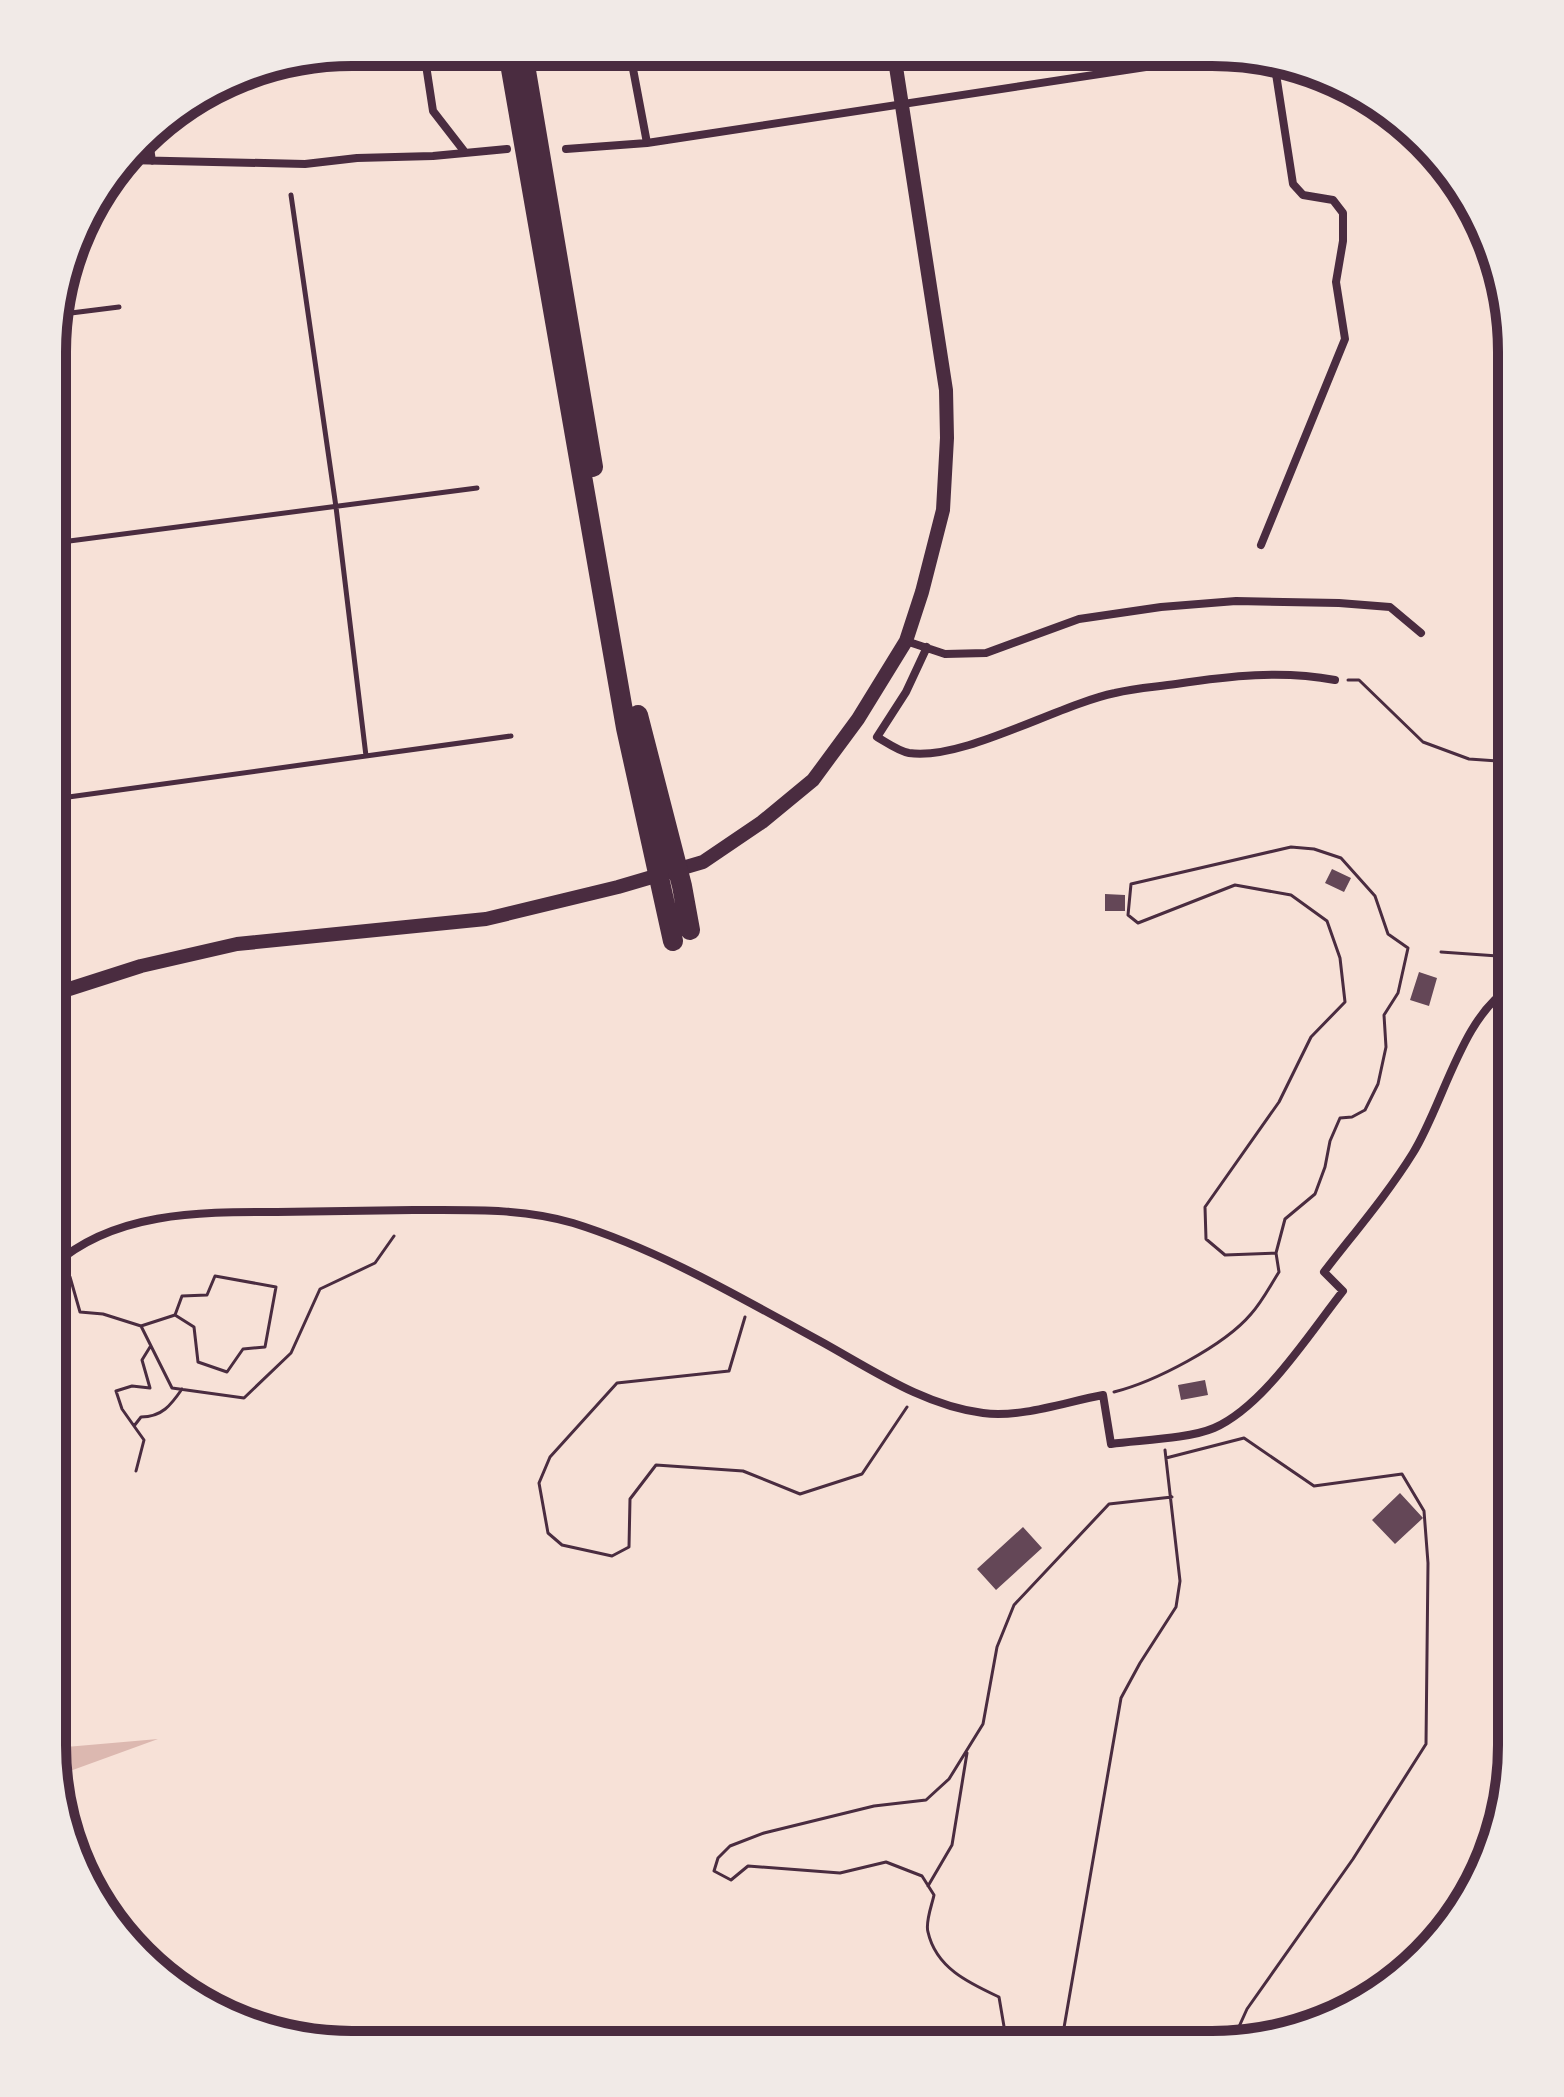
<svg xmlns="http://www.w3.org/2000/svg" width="1564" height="2097" viewBox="0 0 1564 2097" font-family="'Space Grotesk',sans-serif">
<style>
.water{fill:#dcb8b0}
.building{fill:#644757}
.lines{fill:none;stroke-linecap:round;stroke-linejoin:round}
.path{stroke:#4a2c40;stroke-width:3}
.service{stroke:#4a2c40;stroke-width:5}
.minor{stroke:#4a2c40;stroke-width:8}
.secondary{stroke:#4a2c40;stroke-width:14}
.motorway{stroke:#4a2c40;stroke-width:20}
.rim{fill:none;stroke:#4a2c40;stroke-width:10}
</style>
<rect width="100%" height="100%" fill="#f7e1d7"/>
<path class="water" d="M158,1739l-99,36 -7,-30 14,2z"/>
<path class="building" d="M1332,869l19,9 -7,14 -19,-9z
M1105,894l20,1v16h-20z
M1419,972l18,6 -8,28 -19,-6z
M1205,1380l3,15 -27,5 -3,-15z
M1400,1493l23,25 -28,26 -23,-24z
M1023,1527l19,21 -46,42 -19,-21z"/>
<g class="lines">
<path class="path" d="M1348,680h11l64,62 46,17 43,3
M1441,952l71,5
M70,1277l10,35 23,2 38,12 31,62 72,10 47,-45 29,-64 55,-26 19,-27
M745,1317l-16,54 -112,12 -67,74 -11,26 9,50 14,12 50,11 17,-9 1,-48 26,-34 87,6 57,23 62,-20 45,-67
M141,1326l34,-11 7,-19 25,-1 8,-19 61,11 -11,60 -22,2 -16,23 -29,-10 -4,-35 -19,-12
M1114,1392c40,-10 110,-46 137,-78 11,-12 19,-28 28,-42l-3,-19 -51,2 -19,-16 -1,-32 74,-105 32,-65 34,-35 -5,-44 -13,-37 -36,-26 -56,-10 -97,38 -10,-8 3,-31 160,-37 23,2 27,9 34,38 13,38 20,14 -10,45 -14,22 2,32 -8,37 -13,26 -13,7 -12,1 -10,23 -5,26 -10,27 -30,25 -9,34
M134,1426l-12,-17 -6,-18 16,-5 18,2 -8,-28 8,-13
M1166,1458l78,-20 70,48 88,-12 22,37 4,52 -2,181 -73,115 -106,150 -14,31
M136,1471l8,-31 -10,-14 7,-9c21,0 30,-12 41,-28
M928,1886l24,-41 15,-92
M1007,2044l-8,-47c-30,-14 -63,-29 -71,-65 -3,-10 4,-27 6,-37l-12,-19 -36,-14 -46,11 -92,-7 -17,14 -17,-9 4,-13 12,-12 34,-13 110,-27 52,-6 23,-21 34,-55 14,-77 17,-42 95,-101 63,-7
M1061,2045l60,-347 19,-35 36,-56 4,-26 -15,-131"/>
<path class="service" d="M291,195l45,312 30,249
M55,315l64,-8
M54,543l423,-55
M54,799l457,-63"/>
<path class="minor" d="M424,52l9,59 31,40
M630,53l17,90
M148,134l4,27
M566,149l81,-6 578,-88
M127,160l178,4 52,-6 76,-2 74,-7
M1261,545l84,-206 -9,-57 7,-41v-28l-10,-13 -30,-5 -10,-11 -19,-123
M906,641l39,13 41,-1 93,-34 82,-12 75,-6 103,2 51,4 31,26
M927,647l-21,45 -29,45c9,5 21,14 32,16 54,8 148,-48 206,-60 20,-5 40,-6 61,-9 53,-8 105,-14 159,-4
M53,1266c61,-55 148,-54 224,-54 47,-1 93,-1 139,-2 53,0 106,-2 157,13 90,28 173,78 256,123 48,27 98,60 154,67 38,5 82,-11 120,-18l8,49c29,-4 77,-5 103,-16 50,-22 95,-94 129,-137l-19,-19c30,-39 63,-77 89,-119 30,-48 50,-140 99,-166"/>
<path class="secondary" d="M53,998l10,-7 78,-25 96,-22 249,-25 132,-32 85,-25 59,-40 51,-42 45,-61 48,-78 16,-49 21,-82 4,-72 -1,-48 -52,-336"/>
<path class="motorway" d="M508,52l118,676 47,213
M523,53l70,414
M638,715l44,171 8,44"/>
</g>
<path d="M0 0H1564V2097H0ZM352 66H1212A286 286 0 0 1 1498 352V1745A286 286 0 0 1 1212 2031H352A286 286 0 0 1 66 1745V352A286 286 0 0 1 352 66Z" fill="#f1eae7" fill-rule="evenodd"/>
<path class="rim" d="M352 66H1212A286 286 0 0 1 1498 352V1745A286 286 0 0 1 1212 2031H352A286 286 0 0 1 66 1745V352A286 286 0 0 1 352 66Z"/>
</svg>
